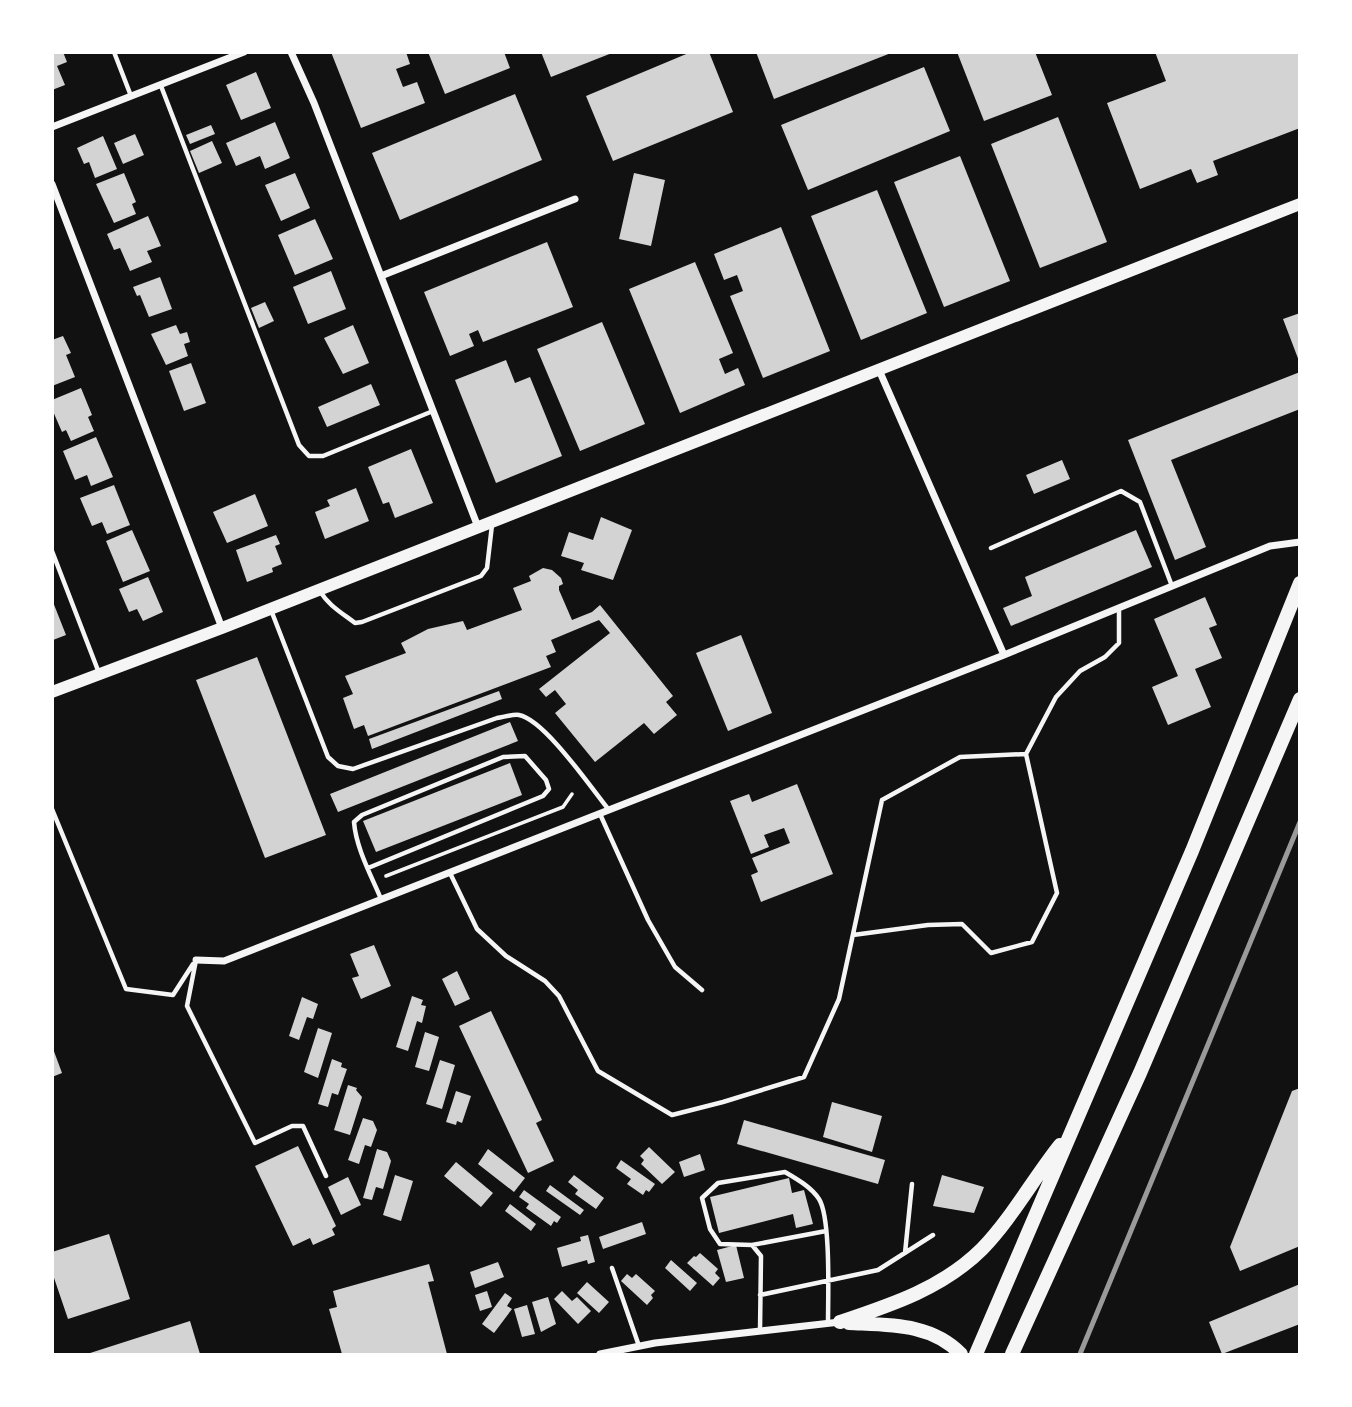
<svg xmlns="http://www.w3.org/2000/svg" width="1352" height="1407" viewBox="0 0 1352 1407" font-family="'Zilla Slab',serif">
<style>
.building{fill:#d3d3d3}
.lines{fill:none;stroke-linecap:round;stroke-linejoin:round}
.path{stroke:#f5f5f5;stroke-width:3.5}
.service{stroke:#f5f5f5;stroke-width:4.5}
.minor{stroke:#f5f5f5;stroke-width:7}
.tertiary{stroke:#f5f5f5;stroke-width:12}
.primary{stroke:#f5f5f5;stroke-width:14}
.rail{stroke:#9a9a9a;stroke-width:5}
</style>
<rect width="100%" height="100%" fill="#111"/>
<path class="building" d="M52,52h11l4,10 -10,4 8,19 -13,5z
M331,52h75l4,12 -14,5 7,18 14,-5 8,21 -64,25z
M428,52h76l6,16 -65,26z
M541,52h71v1l-61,24z
M691,52h18l24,60 -120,49 -27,-65z
M756,52h135v1l-117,46z
M957,52h78l17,43 -68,26z
M1155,52h145v76l-87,33 5,14 -21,8 -6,-14 -51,20 -33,-86 59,-22z
M924,67l26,64 -142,59 -27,-65z
M256,72l15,36 -30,12 -15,-35z
M515,94l27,66 -142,60 -28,-67z
M1058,117l49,125 -67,26 -49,-124z
M275,122l15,36 -25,11 -5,-13 -24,10 -10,-23z
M211,125l4,9 -25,10 -4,-9z
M135,134l9,21 -21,9 -9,-21z
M103,136l14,33 -22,9 -6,-16 -5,2 -7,-16z
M212,141l10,22 -23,10 -9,-22z
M960,156l50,125 -66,26 -50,-125z
M124,173l12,29 -4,2 4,10 -22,9 -18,-39z
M295,173l15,35 -29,13 -16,-36z
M634,173l31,7 -14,66 -32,-7z
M877,190l50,123 -66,27 -50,-124z
M148,216l13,30 -14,5 5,11 -22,9 -10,-23 -6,2 -7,-16z
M315,219l18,40 -38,16 -17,-40z
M781,227l49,124 -67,27 -33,-82 13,-5 -6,-16 -13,5 -10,-26z
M547,242l26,65 -90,35 -5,-12 -9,4 5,12 -24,10 -26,-64z
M695,262l38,91 -14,6 6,15 13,-6 7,17 -65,28 -51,-124z
M331,271l15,38 -38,15 -15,-37z
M160,277l12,32 -23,8 -9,-22 -3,1 -4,-9z
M265,302l9,19 -15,7 -8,-20z
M1300,313v48h-1l-16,-42z
M602,322l43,102 -65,27 -43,-102z
M176,325l4,9 7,-2 3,10 -6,2 4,12 -22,9 -15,-31z
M353,325l16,38 -26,11 -19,-36z
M63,336l8,17 -5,2 9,22 -23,9v-46z
M506,360l9,23 15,-6 32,79 -66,27 -41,-103z
M191,363l15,40 -22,8 -15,-40z
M1300,372v37l-129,51 35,87 -31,13 -47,-120z
M371,384l9,21 -53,22 -9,-20z
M81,388l11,27 -4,2 6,14 -23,10 -5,-11 -4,2 -10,-23v-9z
M96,437l17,40 -22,9 -4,-11 -12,5 -12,-29z
M411,449l22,54 -38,15 -6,-16 -6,2 -15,-37z
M1062,460l8,19 -36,15 -8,-19z
M114,485l16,40 -23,9 -5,-12 -10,4 -12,-28z
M356,488l13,33 -44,18 -10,-27 15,-6 -3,-6z
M255,494l13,32 -41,17 -14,-31z
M601,517l31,13 -19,50 -32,-10 3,-7 -23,-7 8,-24 24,8z
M132,530l18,41 -27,11 -17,-41z
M1136,530l16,37 -141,59 -8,-18 29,-12 -7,-19z
M276,535l4,9 -5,2 7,18 -10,4 1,4 -26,10 -11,-32z
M543,568l9,2 9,8 2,6 -4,2v4l13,30 20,-8 8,-7 73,91 -7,6 11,13 -23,19 -10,-11 -49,39 -40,-49 11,-9 -11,-14 -9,7 -7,-8 71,-56 -11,-13 -48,20 5,12 -10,4 5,11 -183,69 -4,-11 -10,4 -11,-31 10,-4 -8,-18 61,-23 -5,-10 27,-14 35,-8 4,9 55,-20 -9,-22 18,-7 -2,-5z
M148,577l15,35 -20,9 -6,-12 -8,3 -10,-23z
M1205,597l12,28 -8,3 13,30 -27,11 16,38 -43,18 -16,-38 26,-11 -24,-57z
M53,602l13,33 -13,5z
M741,635l31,78 -44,18 -32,-78z
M257,657l69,178 -61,23 -69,-178z
M499,691l3,8 -130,50 -3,-10z
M510,722l8,19 -180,71 -8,-18z
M510,763l12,32 -146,57 -13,-31z
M797,784l36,90 -72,28 -10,-27 7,-3 -6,-14 38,-15 -6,-15 -20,7 5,12 -18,7 -21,-53 19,-7 3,8z
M374,945l17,41 -30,13 -9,-21 7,-2 -9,-22z
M457,971l13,28 -15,7 -13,-27z
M412,996l11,4 -2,5 5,1 -4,17 -5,-2 -9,30 -12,-4z
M302,997l16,7 -5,15 -6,-2 -8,23 -10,-4z
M491,1011l51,109 -6,3 18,38 -26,12 -69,-147z
M318,1028l14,5 -14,45 -14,-6z
M425,1032l14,5 -10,34 -14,-4z
M52,1046l10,27 -10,4z
M332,1059l10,4 -1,4 6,2 -9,26 -6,-2 -4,14 -10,-3z
M440,1060l15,5 -13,44 -16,-5z
M348,1085l9,3 -1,2 6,7 -12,38 -16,-5z
M1300,1088v158l-60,25 -10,-24 62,-156z
M456,1091l15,5 -9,27 -5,-2 -1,4 -10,-3z
M832,1102l50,14 -10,36 -49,-15z
M363,1118l10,3 4,9 -6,17 -6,-2 -6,19 -11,-4z
M744,1120l141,40 -7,24 -141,-40z
M298,1146l38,80 -4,3 3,6 -22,10 -3,-7 -17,8 -38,-80z
M649,1147l26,25 -13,12 -21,-20 3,-4 -4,-4z
M377,1149l10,3 4,9 -8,28 -7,-2 -4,13 -9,-2z
M488,1149l37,29 -11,14 -36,-28z
M700,1154l5,16 -21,7 -5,-15z
M621,1160l34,24 -6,8 -3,-2 -3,5 -16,-11 4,-5 -15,-11z
M456,1162l37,31 -12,14 -37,-31z
M395,1175l18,6 -12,40 -18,-6z
M574,1175l30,23 -8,11 -21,-15 3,-4 -10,-8z
M942,1175l42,12 -10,26 -41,-7z
M348,1177l13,28 -20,10 -13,-28z
M789,1178l3,15 12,-3 9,34 -17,4 -3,-14 -74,19 -9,-36z
M550,1185l34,25 -4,5 -34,-24z
M524,1190l37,27 -4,6 -3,-2 -3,5 -25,-18 3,-4 -10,-7z
M510,1204l26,20 -5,7 -26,-20z
M642,1222l4,12 -43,15 -4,-12z
M109,1234l21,65 -62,20 -16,-47v-20z
M588,1235l7,27 -7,2 -1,-4 -25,7 -5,-19 24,-7 -1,-4z
M736,1245l8,33 -18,4 -9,-32z
M700,1253l18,16 -3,4 5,5 -7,8 -26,-23 7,-7 2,1z
M671,1260l26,23 -7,8 -25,-23z
M498,1262l6,15 -29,11 -5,-16z
M429,1264l5,17 -6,1 19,72h-105l-13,-45 8,-2 -4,-16z
M627,1274l5,4 4,-4 19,17 -4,4 2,3 -6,7 -26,-24z
M587,1282l22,20 -10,11 -22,-20z
M1300,1284v40l-78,30 -13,-32z
M487,1291l5,16 -12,4 -5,-16z
M562,1291l10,10 5,-4 14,14 -13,13 -24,-25z
M505,1293l7,5 -5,8 5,3 -18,24 -12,-9z
M548,1297l8,27 -15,8 -9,-30z
M527,1305l8,29 -13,3 -8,-28z
M190,1321l10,33h-113z"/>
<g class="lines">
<path class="path" d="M386,876l177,-69 9,-13"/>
<path class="service" d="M114,52l17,44
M161,86l138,359 10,11h14l110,-45
M991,548l130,-57 19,11 32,84
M52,551l47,122
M320,591c8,14 22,22 35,32l7,-1 119,-46 6,-8 5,-43
M271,610l57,147 10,9 15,3 144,-51c7,-1 16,-4 22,-3 26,5 72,73 90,95
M1026,754l30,-57 24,-26 25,-14 14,-14v-35
M52,809l74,180 47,6 20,-31
M600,814l48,106 27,47 27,23
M368,868l175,-72 6,-7 -3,-9 -21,-24 -22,1 -141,58 -8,7c2,26 17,53 27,77
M450,873l27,56 29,27 39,25 14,15 39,75 74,44 51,-13 81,-25 35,-78 43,-199 78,-43 66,-3 31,139 -25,49 -41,11 -29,-29 -34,1 -75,10
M196,960l-9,46 68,137 37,-17h11l23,50
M752,1245l74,-14
M905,1253l7,-69
M612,1268l27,78
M760,1295l118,-25 55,-35
M760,1331l1,-75 -9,-11 -32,-1 -10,-15 -8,-31 16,-15 67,-11c12,7 26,15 34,27 12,19 9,98 9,124"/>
<path class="minor" d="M291,52l23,51 164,424
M52,127l192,-75
M52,184l170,444
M381,276l194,-77
M879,370l125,285
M196,960l28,1 780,-306 266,-109 30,-4
M600,1354l55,-11 185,-21"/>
<path class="tertiary" d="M52,692l170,-64 1078,-424"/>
<path class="primary" d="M840,1322c51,-17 103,-34 142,-73 30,-31 51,-70 78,-104
M849,1323c40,2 82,0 112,31
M976,1354l216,-503 108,-268
M1012,1354l128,-281 160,-374"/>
<path class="rail" d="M1080,1354l220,-532"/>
</g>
<rect width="1352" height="1407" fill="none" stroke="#ffffff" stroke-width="108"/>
</svg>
